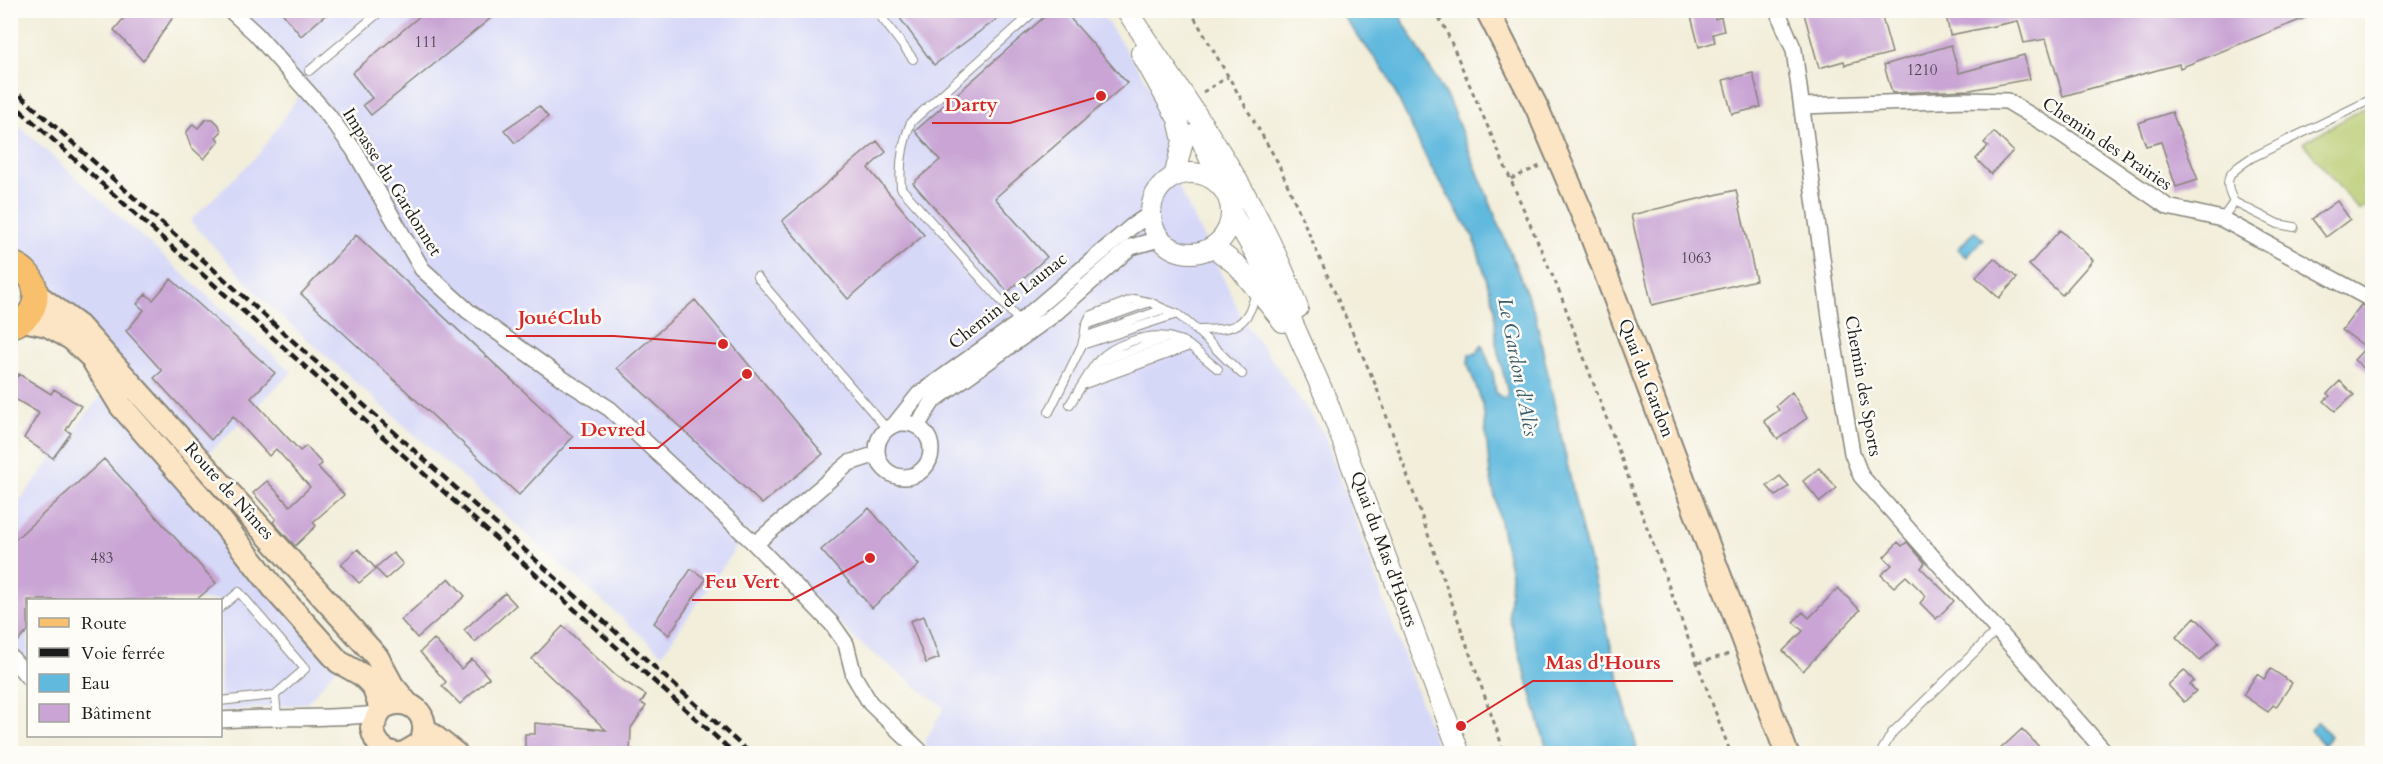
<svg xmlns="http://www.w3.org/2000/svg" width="2383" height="764" viewBox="0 0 2383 764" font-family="Cardo,serif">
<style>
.built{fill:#d6d8f8}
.green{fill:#b6c96c;stroke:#697244;stroke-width:1.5}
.water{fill:#61b9de;stroke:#3e6a7d;stroke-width:1.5}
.building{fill:#c9a4d4}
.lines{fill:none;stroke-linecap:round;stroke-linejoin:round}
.service-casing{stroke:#87857b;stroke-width:10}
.minor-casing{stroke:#87857b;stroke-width:18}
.tertiary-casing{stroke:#87857b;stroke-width:22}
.secondary-casing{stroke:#87857b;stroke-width:26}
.primary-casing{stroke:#87857b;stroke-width:27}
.path{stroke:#87857b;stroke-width:3;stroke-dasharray:4.5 4.5;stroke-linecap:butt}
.service{stroke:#fff;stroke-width:8}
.minor{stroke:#fff;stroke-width:15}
.tertiary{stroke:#fff;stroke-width:20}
.secondary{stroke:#fce5c4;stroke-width:22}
.primary{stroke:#f8bf6c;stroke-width:24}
.rail{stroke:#1c1c1c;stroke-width:4.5;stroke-dasharray:9 4.5;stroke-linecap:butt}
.labels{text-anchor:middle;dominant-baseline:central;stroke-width:5;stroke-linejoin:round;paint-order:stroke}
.number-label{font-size:15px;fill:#473e4a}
.street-label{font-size:18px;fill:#1c1c1c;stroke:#fdfcf7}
.water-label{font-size:20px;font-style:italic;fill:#385b6a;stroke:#fdfcf7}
.leader{fill:none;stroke:#d62828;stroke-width:2}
.callout-dot{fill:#d62828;stroke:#fdfcf7;stroke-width:2}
.callout-label{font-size:20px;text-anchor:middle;font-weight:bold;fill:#d62828;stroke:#fdfcf7;stroke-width:5;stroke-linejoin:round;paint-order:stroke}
</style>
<rect width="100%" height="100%" fill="#fdfcf7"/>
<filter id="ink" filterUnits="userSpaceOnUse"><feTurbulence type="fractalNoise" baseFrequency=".0167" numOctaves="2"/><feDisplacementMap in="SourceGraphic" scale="12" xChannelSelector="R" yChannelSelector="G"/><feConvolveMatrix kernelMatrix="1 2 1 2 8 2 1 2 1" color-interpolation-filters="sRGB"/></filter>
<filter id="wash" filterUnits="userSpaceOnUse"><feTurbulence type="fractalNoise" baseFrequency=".008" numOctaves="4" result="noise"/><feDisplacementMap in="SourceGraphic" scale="24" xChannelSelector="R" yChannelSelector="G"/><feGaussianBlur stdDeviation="1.35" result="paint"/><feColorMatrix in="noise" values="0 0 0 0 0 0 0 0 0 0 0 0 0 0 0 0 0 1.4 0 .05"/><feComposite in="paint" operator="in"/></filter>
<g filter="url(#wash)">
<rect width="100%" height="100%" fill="#f2eeda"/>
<path class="built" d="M223,11h877l74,111v55l70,144 80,112 115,320h-513l-1,-12 19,-33 -89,-69 -107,-108 -86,123 -397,-352 -75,-81 69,-67 46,-67z
M11,119l281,253 -112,109 157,186 -30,36 -86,9 -1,-112h-192v62l-17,-21 -1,-128 115,-149 -114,-121z"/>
<path class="green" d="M2372,103v98l-13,10 -56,-68z"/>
<path class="water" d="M1339,11h58l52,90 86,213 44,205 59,234h-90l-39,-137 2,-42 -21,-100 -7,-69 -15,-40 1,-11 8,-1 5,-8 11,28 3,20 9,7 3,-7 -12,-50 -1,-36 -22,-71 -44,-72 -43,-91z
M1974,231l9,8 -16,18 -9,-8z
M2318,721l12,15 -6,9 -14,-15z"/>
<g id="blocks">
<path class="building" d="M113,10h65l-35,51 -29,-31 10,-12z
M280,10h51l-30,26z
M427,10h74l-130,105 -8,-10 9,-7 -20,-25z
M894,10h115l-75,55z
M1052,10h11l64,73 -132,115 52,59 -39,35 -95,-109 27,-23 -25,-29z
M1713,10l2,9 6,-2 3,14 -11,3 2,8 -16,5 -8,-31z
M1803,10h77l12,43 -47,12 -1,-4 -25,7z
M1945,10h375v2l-140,56 -1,-4 -116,32 -17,-57 -22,4 -6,-22 -68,14z
M1951,45l8,28 65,-18 6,24 -60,11 -78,3 -8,-28z
M1753,73l8,34 -29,7 -9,-34z
M539,106l9,11 -33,26 -11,-13z
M2172,112l26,68 -22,7 -15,-45 -15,4 -8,-23z
M206,119h7l6,6 2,7 -5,5 3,4 -15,18 -13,-12 -5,-14 7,-9 5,4z
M1994,132l19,19 -22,23 -15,-15 12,-13 -4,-3z
M877,141l9,11 -18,16 56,67 -76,64 -66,-78z
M1736,190l20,90 -104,25 -21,-90z
M2337,201l13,18 -24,18 -14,-18z
M2060,230l33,30 -31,35 -33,-30z
M356,235l217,202 -54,58 -218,-201z
M1994,258l23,20 -18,20 -23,-21z
M171,279l104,94 -24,25 49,53 6,-5 16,18 -4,3 26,28 -31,27 3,4 -21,20 -22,-24 3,-3 -23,-26 14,-12 23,25 20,-19 -34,-38 -7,7 -36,-40 -22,24 -57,-62 8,-7 -36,-40 18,-21 -7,-6 9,-10 7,6z
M695,300l128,154 -61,50 -145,-136z
M2361,305l12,5v66l-19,-16 12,-13 -24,-17z
M19,374l32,20 3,-5 27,17 -15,24 5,3 -18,25 -29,-20 15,-25 -29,-17v-9z
M2340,381l14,14 -19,16 -11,-10 6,-5 -3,-2z
M1792,392l15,26 -29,21 -14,-18 15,-11 -3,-4z
M104,459l112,124 -20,17h-168v31l-10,10 -8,-8v-89z
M1819,468l18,20 -17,14 -17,-21z
M1780,476l9,10 -13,10 -9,-10z
M869,508l50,57 -47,43 -51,-58z
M1898,542l4,4 5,-4 18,21 -4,5 33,33 -18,18 -16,-16 6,-7 -20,-20 -12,11 -13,-12 11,-10 -8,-8z
M358,549l18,20 -17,14 -18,-19z
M393,553l10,11 -17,15 -11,-11z
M691,569l15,10 -37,56 -15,-12z
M449,578l16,18 -48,42 -16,-18z
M1838,588l22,22 -57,61 -20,-20 20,-20 -10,-9 10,-10 6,6z
M505,593l11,12 -41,37 -11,-12z
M924,616l15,42 -13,5 -16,-42z
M2195,617l24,25 -19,19 -24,-24z
M563,626l53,50 30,19 -5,8 5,3 -15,22 -1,25h-84l-21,-5v-14h10v-11l71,7 -74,-71z
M434,639l27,30 11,-10 17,19 -29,26 -18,-18 4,-4 -26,-30z
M2271,669l21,14 -16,24 -3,-2 -5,7 -25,-17 14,-21 7,5z
M2184,670l10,11 -4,4 6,6 -12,11 -16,-17z
M2022,729l23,24h-49z"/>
</g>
</g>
<g filter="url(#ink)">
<use href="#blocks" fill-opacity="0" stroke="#87857b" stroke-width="1.5"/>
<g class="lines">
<g class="service-casing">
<path id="service" d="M876,10l37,49
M309,71l73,-61
M2234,202l44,22 16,3
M2222,219l12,-17c-13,-24 -4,-30 17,-44l121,-59
M757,277l130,152
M1020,322l-119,-134c-2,-24 1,-44 10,-66l125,-112
M1086,325l4,-9 44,-17 14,3
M1199,330c35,-1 48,-1 57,-38
M1084,337l2,-12 64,-23 14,7
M1082,345l2,-8 80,-28 13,5
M1099,360c14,-15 48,-27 68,-23
M1089,373l7,-10 73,-26 13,4
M1082,385l7,-11 93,-33 8,5
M1070,404l12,-19 108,-39 28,23
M1049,412l33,-67 95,-31c24,18 43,40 65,60
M220,608l19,-16 66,77 -30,26 -55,6
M275,695l2,21
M1880,754l12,-21 106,-104"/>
</g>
<g class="minor-casing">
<path id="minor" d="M230,10l26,24 72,81 26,35 68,119 46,42 95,68 47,30 145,135
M1777,10l17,40 38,282 20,121 9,23 246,278
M1802,106l164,-6 41,1 53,32 108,74 54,12 150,81
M877 450a27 27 0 1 1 54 0a27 27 0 1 1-54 0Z
M895,424l24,-30 101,-72 111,-95 19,-13
M917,426l16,-25 119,-85 79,-69 28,-8
M877,454l-28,9 -94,81 77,80 14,20 8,32 16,27 49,47
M10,656l18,21
M220,720c53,-4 105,0 156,-6"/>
</g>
<g class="tertiary-casing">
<path id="tertiary" d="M1126,10c65,95 133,190 172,298
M1141,53l37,66 5,22 -9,36
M1198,132l24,55
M1151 213a40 40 0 1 1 80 0a40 40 0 1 1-80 0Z
M1232,213l52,90 44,100 132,351
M1213,247l25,19 45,56"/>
</g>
<g class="secondary-casing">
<path id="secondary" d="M1487,10l50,98 53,124 197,522
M37,295l42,31 298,331 15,28 14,17
M23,320l24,5 25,14 19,18 30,49 97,111 58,74 63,71 23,13 11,11 8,23
M425,729l31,25
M397,754c-15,-2 -22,-12 -25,-26l9,-19c26,-18 54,7 39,35l-17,10"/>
</g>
<g class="primary-casing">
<path id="primary" d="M10,263c33,9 35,54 0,63"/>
</g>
<path class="path" d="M1190,10l87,151 99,225 129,368
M1434,10l10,16 116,267 171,461
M1203,92l25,-15
M1511,179l29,-13
M1698,663l31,-9"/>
<use href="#service" class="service"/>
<use href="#minor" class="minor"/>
<use href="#tertiary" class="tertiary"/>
<use href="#secondary" class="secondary"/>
<use href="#primary" class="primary"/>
<path class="rail" d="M10,86l741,668
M10,101l725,653"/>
</g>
</g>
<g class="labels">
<g class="number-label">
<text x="426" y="42">111</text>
<text x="1922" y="70">1210</text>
<text x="1696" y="258">1063</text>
<text x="102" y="558">483</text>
</g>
<g class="street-label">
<text transform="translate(2107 144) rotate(34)">Chemin des Prairies</text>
<text transform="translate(392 182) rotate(58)">Impasse du Gardonnet</text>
<text transform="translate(1008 301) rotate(-38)">Chemin de Launac</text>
<text transform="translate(1646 378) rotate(69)">Quai du Gardon</text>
<text transform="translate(1863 386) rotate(80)">Chemin des Sports</text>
<text transform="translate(229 491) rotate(48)">Route de Nîmes</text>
<text transform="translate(1384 549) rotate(70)">Quai du Mas d'Hours</text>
</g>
<g class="water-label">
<text transform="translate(1518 367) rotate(79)">Le Gardon d'Alès</text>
</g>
</g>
<path class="leader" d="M1101 96L1010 123H932M723 344L614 336H506M747 374L658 448H569M870 558L791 600H692M1461 726L1533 681H1673"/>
<g class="callout-dot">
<circle cx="1101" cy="96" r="6"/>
<circle cx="723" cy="344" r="6"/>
<circle cx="747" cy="374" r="6"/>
<circle cx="870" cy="558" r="6"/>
<circle cx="1461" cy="726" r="6"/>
</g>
<g class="callout-label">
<text x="971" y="111">Darty</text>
<text x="560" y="324">JouéClub</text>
<text x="613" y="436">Devred</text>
<text x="742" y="588">Feu Vert</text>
<text x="1603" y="669">Mas d'Hours</text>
</g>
<rect width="2383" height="764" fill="none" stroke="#fdfcf7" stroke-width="36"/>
<rect x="27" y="599" width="195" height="138" fill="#fdfcf7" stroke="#a3a29f" stroke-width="1.5"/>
<rect x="39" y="618" width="30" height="9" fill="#f8bf6c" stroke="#a3a29f" stroke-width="1.5"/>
<text x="81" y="629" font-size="18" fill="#1c1c1c">Route</text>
<rect x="39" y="648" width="30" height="9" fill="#1c1c1c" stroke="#a3a29f" stroke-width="1.5"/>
<text x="81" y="659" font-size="18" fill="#1c1c1c">Voie ferrée</text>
<rect x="39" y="674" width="30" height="18" fill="#61b9de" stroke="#a3a29f" stroke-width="1.5"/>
<text x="81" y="689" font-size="18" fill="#1c1c1c">Eau</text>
<rect x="39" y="704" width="30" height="18" fill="#c9a4d4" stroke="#a3a29f" stroke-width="1.5"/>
<text x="81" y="719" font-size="18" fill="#1c1c1c">Bâtiment</text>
</svg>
